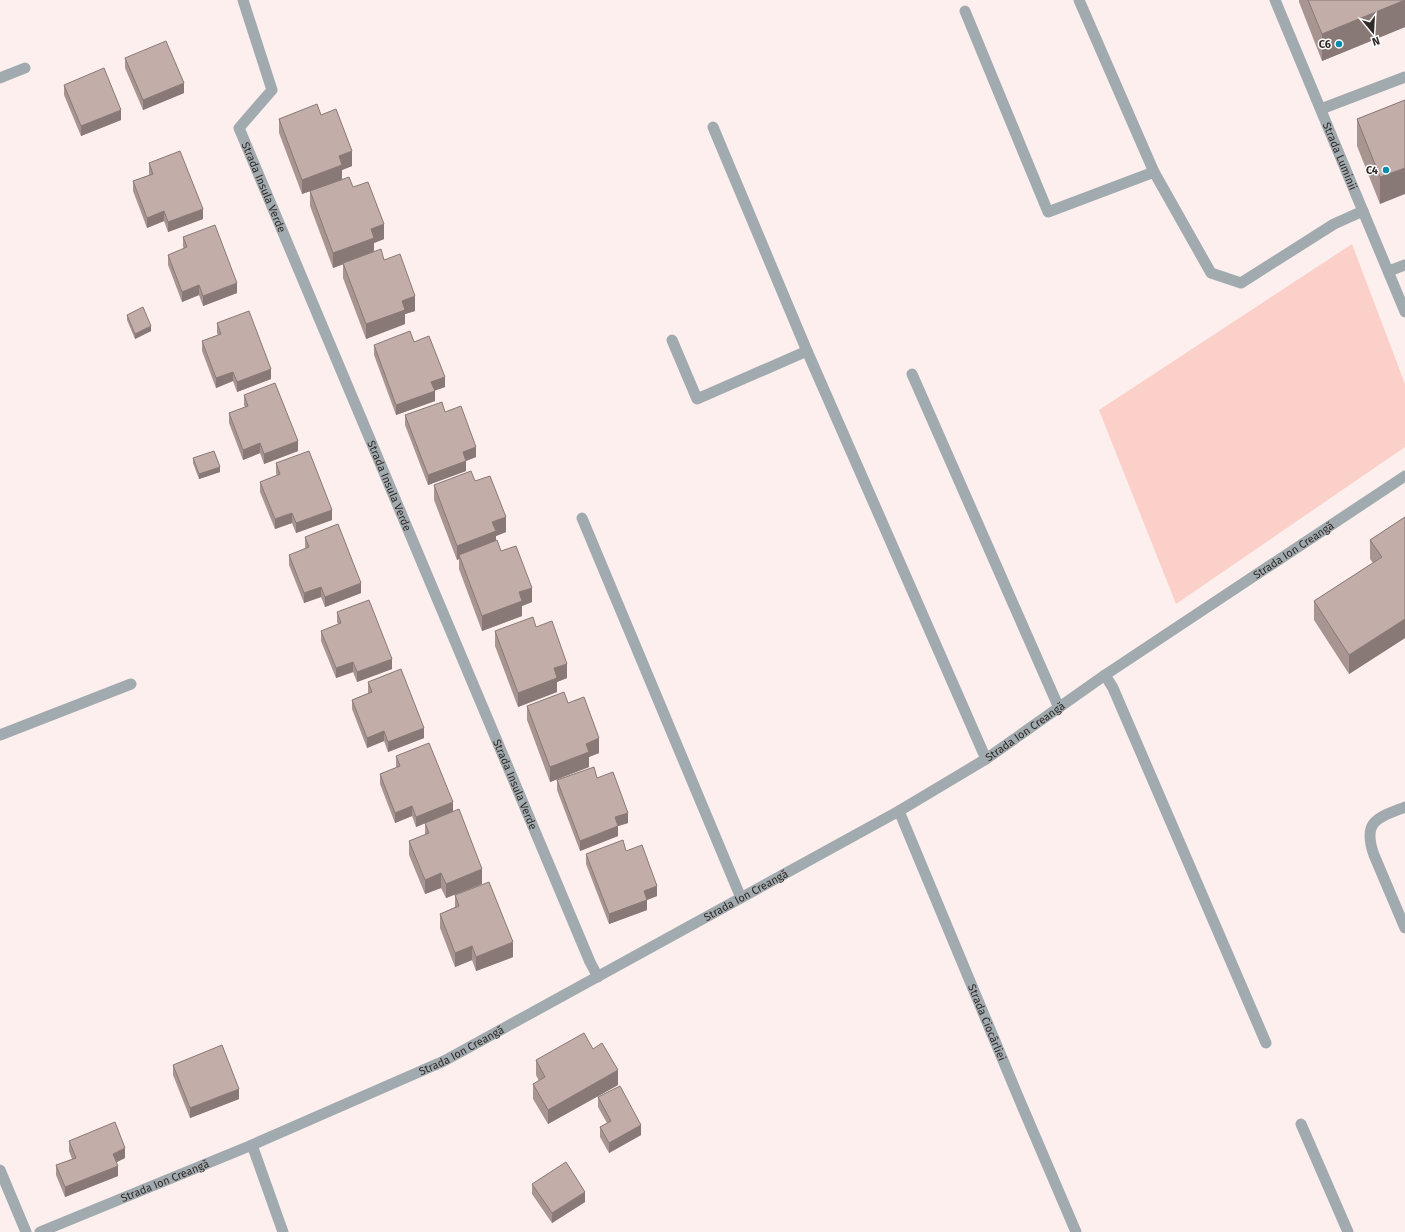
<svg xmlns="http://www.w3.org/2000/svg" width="1405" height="1232" viewBox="0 0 1405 1232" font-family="'Fira Sans',sans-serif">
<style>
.green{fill:#fbd0c9}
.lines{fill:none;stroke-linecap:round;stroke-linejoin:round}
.service{stroke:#a1aaae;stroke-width:11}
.minor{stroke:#a1aaae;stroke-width:11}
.wall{fill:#a89591}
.shaded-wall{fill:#887976}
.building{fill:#c3ada9;stroke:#887976}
.poi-dot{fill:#098bac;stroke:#fff;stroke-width:1.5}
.labels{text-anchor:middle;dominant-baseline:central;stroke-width:3;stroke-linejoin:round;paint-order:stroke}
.poi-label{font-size:11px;font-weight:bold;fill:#322a28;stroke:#fff;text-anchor:end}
.street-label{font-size:11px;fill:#322a28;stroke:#fff}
</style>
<rect width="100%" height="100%" fill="#fdefed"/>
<path class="green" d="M1352,244l53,140v63l-229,157 -77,-194z"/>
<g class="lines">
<path class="service" d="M965,11l83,201 106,-40
M0,78l25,-10
M1321,109l84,-32
M1389,271l16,-6
M672,340l25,59 110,-48
M912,374l147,334
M582,518l159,380
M0,735l131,-51"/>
<g class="minor">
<path id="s1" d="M243,0l29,90 -33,38 351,834 8,15"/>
<path d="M1079,0l75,172 57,101 30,10 93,-59 29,-13"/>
<path id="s2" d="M1275,0l130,312"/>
<path d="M713,127l94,224 179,408"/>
<path d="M1105,675l8,13 153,355"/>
<path d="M1405,807c-28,11 -43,14 -31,48l31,73"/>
<path id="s3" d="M899,811l118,283 59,138"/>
<path d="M1301,1124l47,108"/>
<path d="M252,1145l31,87"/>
<path d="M0,1170l26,62"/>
<path id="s4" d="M40,1232l212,-87 192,-84 455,-250 87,-52 119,-84 300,-199"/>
</g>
</g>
<path class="wall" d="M1299,0h106v27l-83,34 -23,-59z
M125,58l59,35 -41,17 -18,-42z
M64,85l57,35 -40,16 -17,-41z
M1405,100l-25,104 -23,-58v-27z
M321,115l31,51 -10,4v9l11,8 31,52 -10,4v9l10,8 31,51 -10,3v10l-39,15 -23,-61v-14l-10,4 -23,-62v-15l-8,3 -23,-61v-14z
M149,163l54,56 -35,13 -4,-11 -17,7 -14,-37v-10l16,-6z
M183,237l54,56 -34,13 -4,-11 -17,7 -14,-37v-10l16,-6 -1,-2z
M127,315l24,16 -16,8 -8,-19z
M217,323l54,56 -34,13 -4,-11 -17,7 -14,-37v-10l16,-6 -1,-2z
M414,342l31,45 -10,3v11l-39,14 -22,-60v-10z
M244,395l54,56 -34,13 -4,-11 -17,7 -14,-37v-10l16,-6 -1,-2z
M445,412l31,45 -10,4v10l-38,14 -23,-60v-10z
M193,458l27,14 -21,7 -6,-16z
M276,463l56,57 -36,13 -4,-10 -17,6 -15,-37v-10l17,-6 -1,-3z
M475,481l31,51 -10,4v5l5,10 31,51 -10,4v10l-40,15 -23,-62v-10l-2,1 -23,-60v-15z
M1405,517v121l-56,36 -35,-54v-19l59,-38 -3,-4v-19z
M305,537l56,56 -36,14 -4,-10 -17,6 -15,-38v-10l17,-6 -1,-2z
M337,612l55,57 -35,13 -4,-10 -17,6 -15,-37v-10l17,-7 -1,-2z
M536,627l31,51 -10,4v10l-39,15 -23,-61v-15z
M368,682l56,56 -36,14 -4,-11 -17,7 -15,-39v-9l16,-7z
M568,703l31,50 -10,4v10l-39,15 -23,-62v-14z
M396,756l57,55 29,73 -36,14 -5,-10 -16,6 -16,-39v-14l16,-6v-12l-9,4 -4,-11 -17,7 -15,-39v-10l16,-6z
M597,778l31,45 -10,3v10l-38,15 -23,-61v-10z
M626,851l31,45 -10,4v10l-38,14 -23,-60v-10z
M455,895l58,62 -37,14 -4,-11 -17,7 -15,-39v-14l15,-7z
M536,1060l82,25 -70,39 -15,-25v-15l6,-3 -3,-6z
M173,1065l66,34 -49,19 -17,-43z
M598,1097l43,38 -32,18 -9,-16v-10l7,-4 -9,-16z
M69,1141l56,17 -9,4 2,14 -53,21 -9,-22v-10l16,-6 -3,-8z
M532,1184l53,18 -33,21 -20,-29z"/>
<path class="shaded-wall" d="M1405,0v27l-83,34v-27z
M184,83v10l-41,17v-10z
M121,110v10l-40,16v-10z
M352,151v15l-10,4v10l-40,14v-14l37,-24z
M1405,168v26l-25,10v-27z
M203,209v10l-35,13v-10z
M164,211v10l-17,7v-10z
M384,224v15l-10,4v10l-41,15v-15l38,-24z
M237,283v10l-34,13v-10z
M199,285v10l-17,7v-10z
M415,296v15l-10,3v10l-39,15v-15l36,-23z
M151,326v5l-16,8v-5z
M271,369v10l-34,13v-10z
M233,372v9l-17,7v-10z
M445,377v10l-14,5v-10z
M435,391v10l-39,14v-10z
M298,441v10l-34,13v-10z
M260,443v10l-17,7v-10z
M476,447v10l-13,5v-10z
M466,461v10l-38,14v-10z
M220,467v5l-21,7v-5z
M332,510v10l-36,13v-10z
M292,513v10l-17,6v-10z
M506,517v15l-10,4v10l-37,9v4l-2,1v-14l35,-24z
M361,583v10l-36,14v-10z
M321,587v10l-17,6v-10z
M532,588v14l-10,4v10l-40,15v-15l37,-24z
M1405,619v19l-56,36v-19z
M392,659v10l-35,13v-10z
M353,662v10l-17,6v-10z
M567,664v14l-10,4v10l-39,15v-14l36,-25z
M424,728v10l-36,14v-10z
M384,731v10l-17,7v-10z
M599,738v15l-10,4v10l-39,15v-15l36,-23z
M453,802v10l-37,15v-10z
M412,806v10l-17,7v-10z
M628,813v10l-13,4v-10z
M618,826v10l-38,15v-10z
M482,869v15l-36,14v-14z
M441,873v15l-16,6v-14z
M657,886v10l-13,5v-10z
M647,900v10l-38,14v-10z
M513,942v15l-37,14v-14z
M472,946v14l-17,7v-14z
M618,1070v15l-70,39v-14z
M239,1089v10l-49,19v-10z
M641,1125v10l-32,18v-10z
M125,1148v10l-12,6v-10z
M118,1166v10l-53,21v-10z
M585,1192v10l-33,21v-10z"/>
<path class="building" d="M1308,0h97l-83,34z
M166,41l18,42 -41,17 -18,-42z
M104,68l17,42 -40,16 -17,-41z
M1405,100v68l-25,9 -23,-58z
M317,104l4,11 15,-6 16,42 -13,5 3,9 -40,15 -23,-61z
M180,151l23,58 -35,13 -4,-11 -17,7 -14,-37 20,-7 -4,-11z
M349,177l4,10 15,-5 16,42 -13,5 3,9 -41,15 -23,-62z
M215,225l22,58 -34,13 -4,-11 -17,7 -14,-37 19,-8 -4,-10z
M381,249l3,11 16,-6 15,42 -13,5 3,9 -39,14 -23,-61z
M143,307l8,19 -16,8 -8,-19z
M249,311l22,58 -34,13 -4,-10 -17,6 -14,-37 19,-7 -4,-11z
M410,331l4,11 15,-6 16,41 -14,5 4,9 -39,14 -22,-60z
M275,383l23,58 -34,13 -4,-11 -17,7 -14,-37 19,-7 -4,-11z
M442,402l3,10 16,-6 15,41 -13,5 3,9 -38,14 -23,-60z
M214,451l6,16 -21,7 -6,-16z
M309,451l23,59 -36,13 -4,-10 -17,6 -15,-37 20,-8 -4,-11z
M471,471l4,10 15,-5 16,41 -14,5 4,9 -39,15 -23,-61z
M1405,517v102l-56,36 -35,-54 68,-44 -12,-17z
M338,524l23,59 -36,14 -4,-10 -17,6 -15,-38 20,-8 -4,-10z
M497,540l4,11 15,-5 16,42 -13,4 3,9 -40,15 -23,-61z
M369,600l23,59 -35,13 -4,-10 -17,6 -15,-37 20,-8 -4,-11z
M533,617l3,10 16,-6 15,43 -13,4 3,10 -39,15 -23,-62z
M401,669l23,59 -36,14 -4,-11 -17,7 -15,-38 20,-8 -4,-10z
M564,692l4,11 16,-6 15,41 -13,6 3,8 -39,15 -23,-61z
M429,743l24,59 -37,15 -4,-11 -17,7 -15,-39 20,-8 -4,-10z
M594,767l3,11 16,-6 15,41 -13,4 3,9 -38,15 -23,-61z
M459,809l23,60 -36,15 -5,-11 -16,7 -16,-39 20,-8 -4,-10z
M623,840l3,11 16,-6 15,41 -13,5 3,9 -38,14 -23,-60z
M489,882l24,60 -37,15 -4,-11 -17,7 -15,-39 19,-8 -4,-11z
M584,1033l9,16 9,-6 16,27 -70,40 -15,-26 12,-7 -9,-17z
M222,1045l17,44 -49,19 -17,-43z
M620,1086l21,39 -32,18 -9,-16 11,-6 -13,-24z
M115,1122l10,26 -12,6 5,12 -53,21 -9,-22 20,-7 -7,-17z
M566,1162l19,30 -33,21 -20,-29z"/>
<g class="poi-dot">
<circle cx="1339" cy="44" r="4"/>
<circle cx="1386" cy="170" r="4"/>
</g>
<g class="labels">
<g class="poi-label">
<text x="1331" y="44">C6</text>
<text x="1378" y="170">C4</text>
</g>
<g class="street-label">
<text stroke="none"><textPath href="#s2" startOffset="169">Strada Luminii</textPath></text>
<text stroke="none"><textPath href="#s1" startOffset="209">Strada Insula Verde</textPath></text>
<text stroke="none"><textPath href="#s1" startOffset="533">Strada Insula Verde</textPath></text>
<text stroke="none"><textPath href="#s4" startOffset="1431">Strada Ion Creangă</textPath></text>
<text stroke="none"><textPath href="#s4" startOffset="1107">Strada Ion Creangă</textPath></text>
<text stroke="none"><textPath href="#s1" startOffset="857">Strada Insula Verde</textPath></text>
<text stroke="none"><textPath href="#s4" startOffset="783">Strada Ion Creangă</textPath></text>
<text stroke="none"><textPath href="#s3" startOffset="229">Strada Ciocârliei</textPath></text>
<text stroke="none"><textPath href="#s4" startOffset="459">Strada Ion Creangă</textPath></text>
<text stroke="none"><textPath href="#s4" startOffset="135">Strada Ion Creangă</textPath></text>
</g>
</g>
<g transform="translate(1373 32) rotate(162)" stroke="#ffffff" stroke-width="3" paint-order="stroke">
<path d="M0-3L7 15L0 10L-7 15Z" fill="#322a28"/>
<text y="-6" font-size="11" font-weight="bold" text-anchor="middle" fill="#322a28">N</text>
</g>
</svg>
